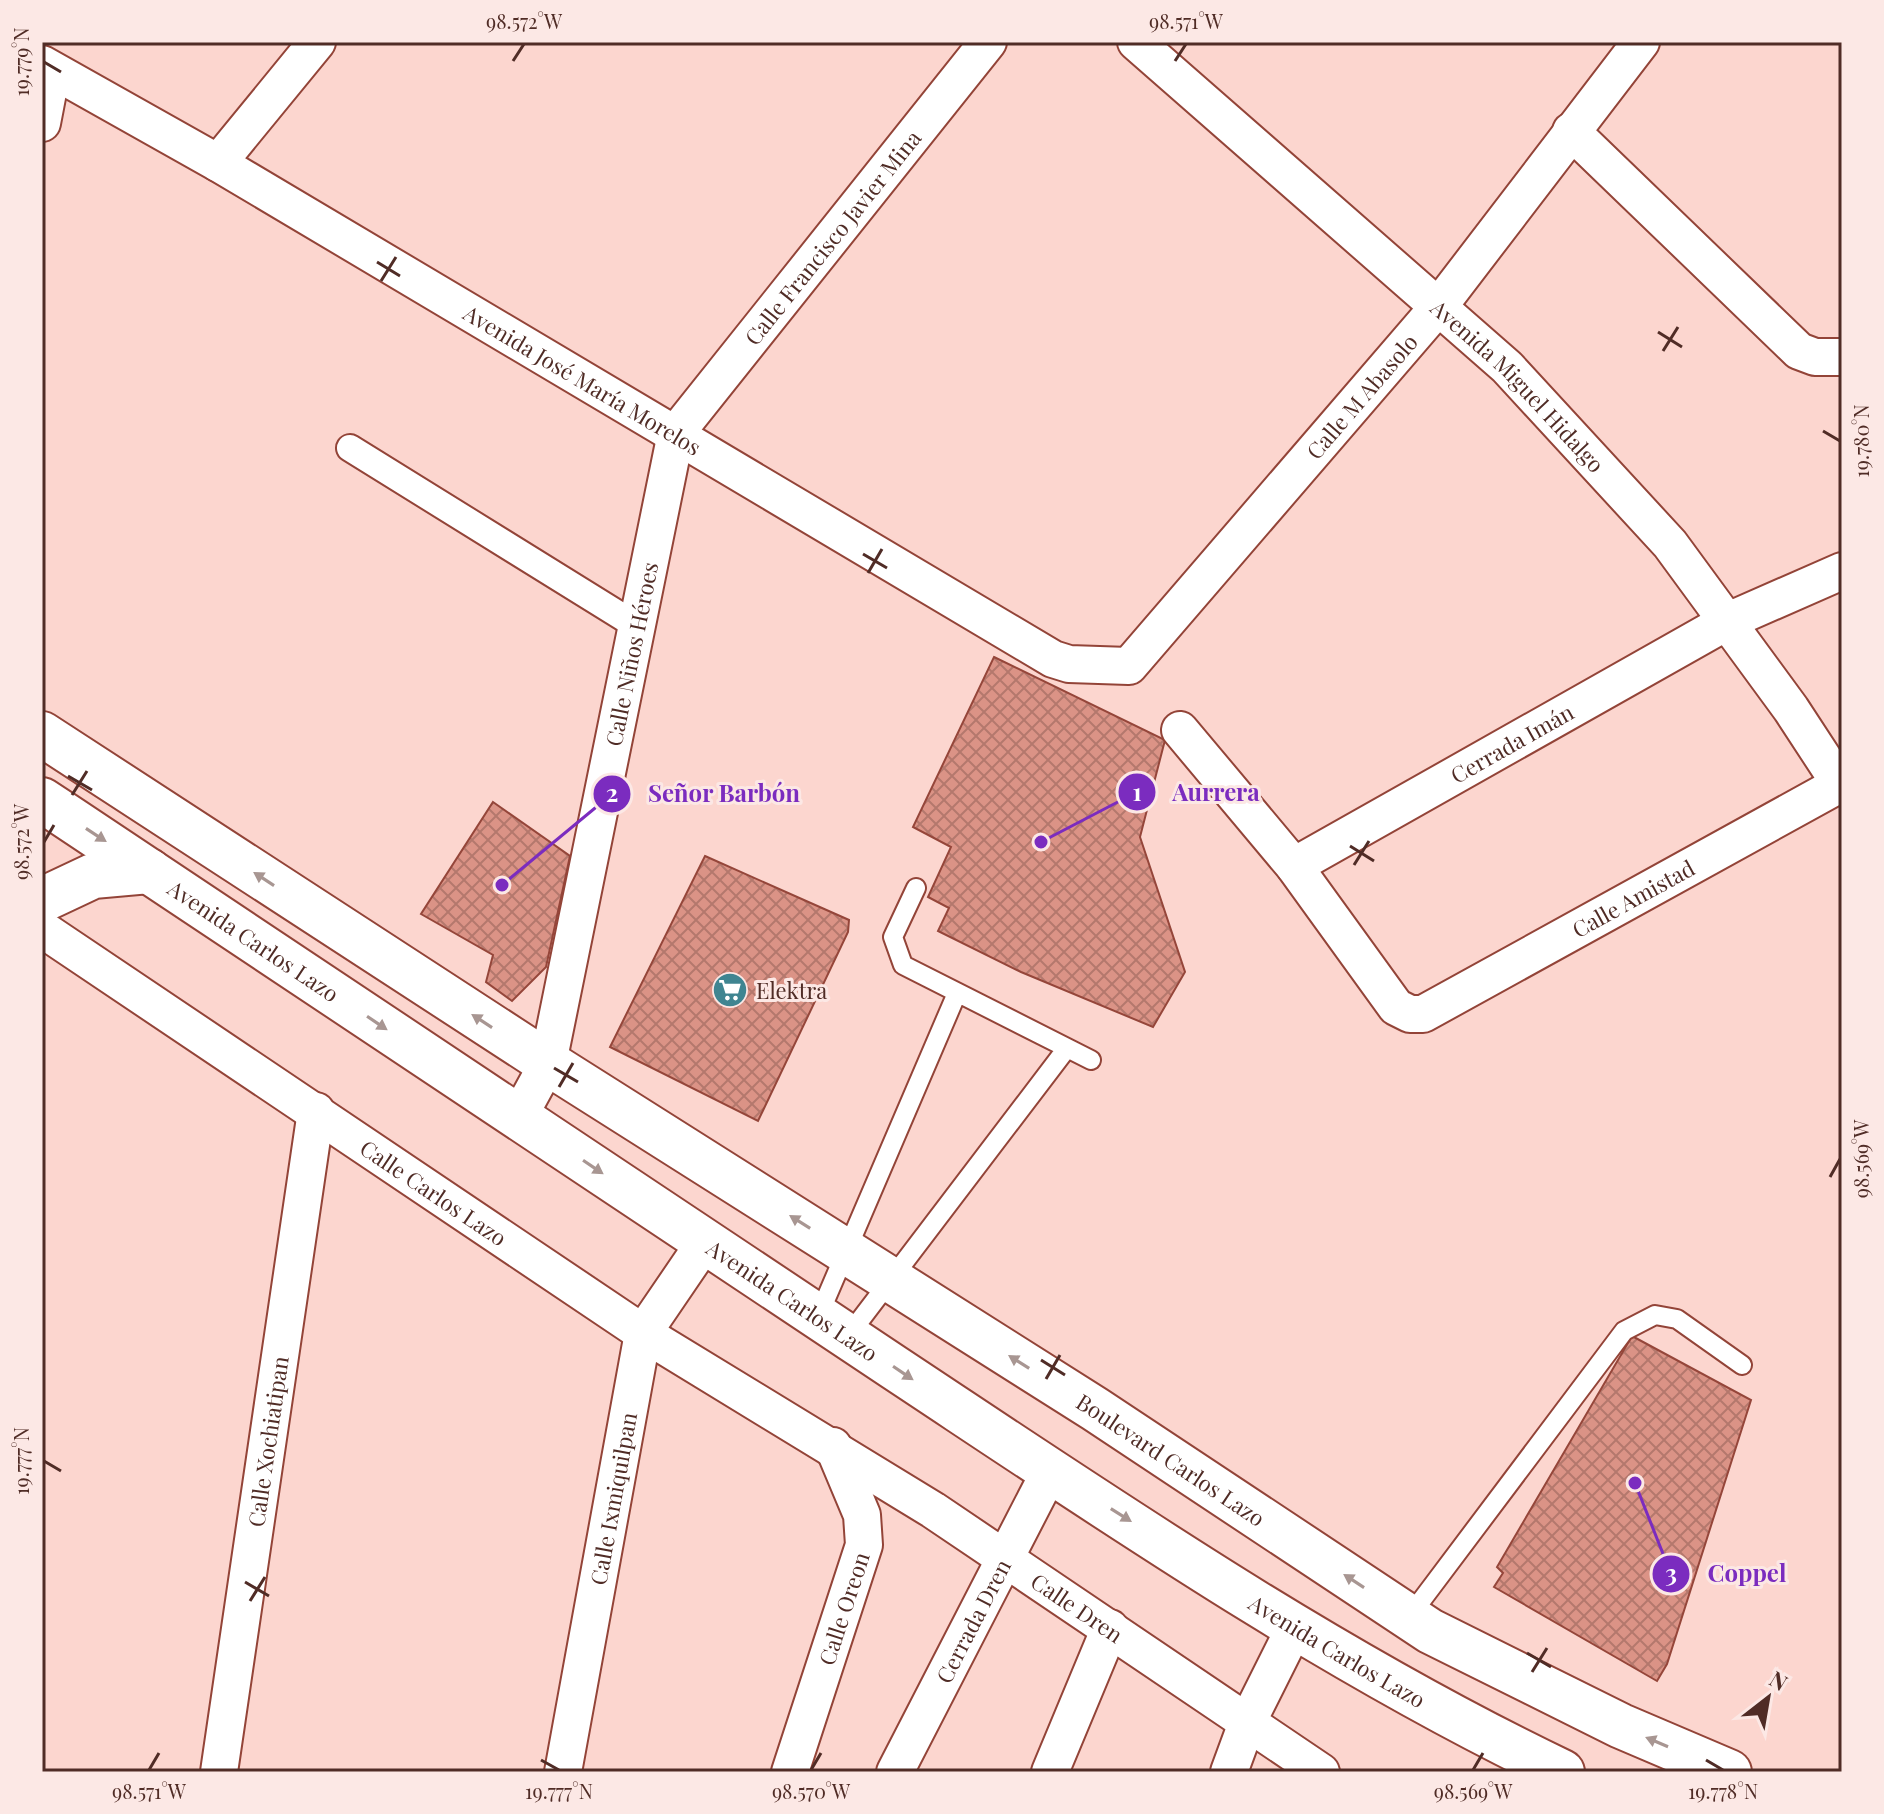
<svg xmlns="http://www.w3.org/2000/svg" width="1884" height="1814" viewBox="0 0 1884 1814" font-family="'Playfair Display',serif">
<style>
.building{fill:url(#building-cross-hatch);stroke:#95463a;stroke-width:2}
.lines{fill:none;stroke-linecap:round;stroke-linejoin:round}
.service-casing{stroke:#934438;stroke-width:22}
.pedestrian-casing{stroke:#934438;stroke-width:30}
.minor-casing{stroke:#934438;stroke-width:40}
.secondary-casing{stroke:#934438;stroke-width:48}
.service{stroke:#fff;stroke-width:18}
.pedestrian{stroke:#fff;stroke-width:26}
.minor{stroke:#fff;stroke-width:36}
.secondary{stroke:#fff;stroke-width:44}
.oneway{fill:#a89692}
.ticks{fill:none;stroke:#502c26;stroke-width:3}
.labels{text-anchor:middle;dominant-baseline:central;stroke-width:6;stroke-linejoin:round;paint-order:stroke}
.street-label{font-size:22px;fill:#502c26;stroke:#fce8e5}
.poi-label{font-size:22px;fill:#502c26;stroke:#fce8e5;text-anchor:start}
.leader{fill:none;stroke:#7b2cbf;stroke-width:3}
.callout-dot{fill:#7b2cbf;stroke:#fce8e5;stroke-width:3}
.mark-label{font-size:24px;text-anchor:middle;font-weight:bold;fill:#fff}
.callout-label{font-size:24px;text-anchor:middle;font-weight:bold;fill:#7b2cbf;stroke:#fce8e5;stroke-width:6;stroke-linejoin:round;paint-order:stroke}
.neatline{fill:none;stroke:#502c26;stroke-width:3}
.ticks-label{font-size:20px;text-anchor:middle;fill:#502c26}
</style>
<defs>
<pattern id="building-cross-hatch" width="8" height="8" patternUnits="userSpaceOnUse" patternTransform="scale(2)"><rect width="8" height="8" fill="#db9386"/><path d="M0 0l8 8M0 8l8-8" fill="none" stroke="#b4786d"/></pattern>
</defs>
<rect width="100%" height="100%" fill="#fcd6cf"/>
<path class="building" d="M994,657l171,83 -25,97 45,135 -32,55 -132,-55 -83,-41 11,-23 -21,-11 23,-50 -38,-20z
M493,802l77,54 -24,111 -34,34 -26,-19 7,-27 -72,-41z
M705,856l144,64 -1,12 -90,189 -148,-74z
M1632,1336l119,64 -84,264 -10,17 -163,-94 9,-14 -6,-6z"/>
<g class="lines">
<g class="service-casing">
<path id="service" d="M916,888l-23,49 10,28 188,95
M818,1317l139,-324
M848,1336l219,-288
M1409,1617l215,-286 31,-16 22,4 65,46"/>
</g>
<g class="pedestrian-casing">
<path id="pedestrian" d="M350,448l287,178"/>
</g>
<g class="minor-casing">
<g id="minor">
<path id="s1" d="M1136,42l371,325 163,177 121,165 51,78"/>
<path id="s2" d="M42,64l176,99 835,496 16,5 60,2 310,-360 202,-264"/>
<path d="M42,123l10,-52"/>
<path d="M1571,131l228,220 16,6h27"/>
<path d="M218,163l99,-121"/>
<path id="s3" d="M1180,730l114,136 102,141 14,7h13l419,-231"/>
<path id="s4" d="M1294,866l434,-245 114,-50"/>
<path id="s5" d="M42,929l601,404 290,177 388,262"/>
<path id="s6" d="M518,1118l30,-55 128,-630 312,-391"/>
<path id="s7" d="M219,1772l97,-661"/>
<path id="s8" d="M563,1772l80,-439 62,-91"/>
<path id="s9" d="M790,1772l74,-227 -2,-30 -29,-69"/>
<path id="s10" d="M895,1772l155,-301"/>
<path d="M1050,1772l60,-144"/>
<path d="M1229,1772l18,-49 49,-98"/>
</g>
</g>
<g class="secondary-casing">
<g id="secondary">
<path id="s11" d="M42,734l506,329 547,346 335,222 191,95 108,46"/>
<path id="s12" d="M42,800c285,188 568,379 853,568 216,143 433,292 667,404"/>
<path d="M42,900l51,-24 56,-5"/>
</g>
</g>
<use href="#service" class="service"/>
<use href="#pedestrian" class="pedestrian"/>
<use href="#minor" class="minor"/>
<use href="#secondary" class="secondary"/>
</g>
<defs><path id="oneway-solid" d="M-6-.8H1V-3.2L6.5 0L1 3.2V.8H-6Z" transform="scale(2)"/></defs>
<g class="oneway">
<use href="#oneway-solid" transform="translate(96 835) rotate(33)"/>
<use href="#oneway-solid" transform="translate(264 879) rotate(-147)"/>
<use href="#oneway-solid" transform="translate(482 1021) rotate(-147)"/>
<use href="#oneway-solid" transform="translate(377 1023) rotate(34)"/>
<use href="#oneway-solid" transform="translate(593 1167) rotate(34)"/>
<use href="#oneway-solid" transform="translate(800 1222) rotate(-148)"/>
<use href="#oneway-solid" transform="translate(1019 1362) rotate(-148)"/>
<use href="#oneway-solid" transform="translate(903 1373) rotate(34)"/>
<use href="#oneway-solid" transform="translate(1121 1515) rotate(32)"/>
<use href="#oneway-solid" transform="translate(1354 1581) rotate(-147)"/>
<use href="#oneway-solid" transform="translate(1657 1742) rotate(-157)"/>
</g>
<path class="ticks" d="M513,61l11,-17M1175,61l11,-17M44,62l17,10M377,262l23,14M381,281l15,-24M1658,332l24,15M1663,351l15,-24M1823,431l17,10M863,554l24,14M868,573l14,-24M68,776l24,14M72,795l15,-24M44,842l10,-17M1350,846l24,15M1354,865l15,-24M554,1068l24,14M559,1087l14,-24M1830,1177l10,-18M1041,1360l24,15M1046,1379l14,-24M44,1461l17,10M245,1582l24,14M250,1601l15,-24M1527,1653l24,14M1532,1672l15,-24M541,1760l18,10M1706,1760l17,10M149,1770l10,-17M811,1770l10,-17M1473,1770l10,-17"/>
<defs>
<g id="supermarket-disc" transform="scale(1.8)"><circle r="9.5" fill="#3f8591" stroke="#fce8e5"/><path d="M-6-5.5h2.5l.6 2H6L4.5 2H-2.5L-4.4-4H-6ZM-1.5 3.2a1.3 1.3 0 1 0 .1 0ZM3 3.2a1.3 1.3 0 1 0 .1 0Z" fill="#fff"/></g>
</defs>
<g fill-rule="evenodd">
<use href="#supermarket-disc" x="730" y="990"/>
</g>
<g class="labels">
<g class="street-label">
<text stroke="none"><textPath href="#s6" startOffset="956">Calle Francisco Javier Mina</textPath></text>
<text stroke="none"><textPath href="#s2" startOffset="626">Avenida José María Morelos</textPath></text>
<text stroke="none"><textPath href="#s1" startOffset="514">Avenida Miguel Hidalgo</textPath></text>
<text stroke="none"><textPath href="#s2" startOffset="1606">Calle M Abasolo</textPath></text>
<text stroke="none"><textPath href="#s6" startOffset="480">Calle Niños Héroes</textPath></text>
<text stroke="none"><textPath href="#s4" startOffset="250">Cerrada Imán</textPath></text>
<text stroke="none"><textPath href="#s3" startOffset="620">Calle Amistad</textPath></text>
<text stroke="none"><textPath href="#s12" startOffset="254">Avenida Carlos Lazo</textPath></text>
<text stroke="none"><textPath href="#s5" startOffset="472">Calle Carlos Lazo</textPath></text>
<text stroke="none"><textPath href="#s12" startOffset="902">Avenida Carlos Lazo</textPath></text>
<text stroke="none"><textPath href="#s7" startOffset="334">Calle Xochiatipan</textPath></text>
<text stroke="none"><textPath href="#s11" startOffset="1342">Boulevard Carlos Lazo</textPath></text>
<text stroke="none"><textPath href="#s8" startOffset="278">Calle Ixmiquilpan</textPath></text>
<text stroke="none"><textPath href="#s5" startOffset="1238">Calle Dren</textPath></text>
<text stroke="none"><textPath href="#s9" startOffset="172">Calle Oreon</textPath></text>
<text stroke="none"><textPath href="#s10" startOffset="170">Cerrada Dren</textPath></text>
<text stroke="none"><textPath href="#s12" startOffset="1550">Avenida Carlos Lazo</textPath></text>
</g>
<g class="poi-label">
<text x="756" y="990">Elektra</text>
</g>
</g>
<path class="leader" d="M1041 842L1137 792M502 885L612 794M1635 1483L1671 1574"/>
<g class="callout-dot">
<circle cx="1041" cy="842" r="8"/>
<circle cx="502" cy="885" r="8"/>
<circle cx="1635" cy="1483" r="8"/>
<circle cx="1137" cy="792" r="20"/>
<circle cx="612" cy="794" r="20"/>
<circle cx="1671" cy="1574" r="20"/>
</g>
<g class="mark-label">
<text x="1137" y="801">1</text>
<text x="612" y="802">2</text>
<text x="1671" y="1582">3</text>
</g>
<g class="callout-label">
<text x="1216" y="801">Aurrera</text>
<text x="724" y="802">Señor Barbón</text>
<text x="1747" y="1582">Coppel</text>
</g>
<rect width="1884" height="1814" fill="none" stroke="#fce8e5" stroke-width="88"/>
<g transform="translate(1768 1698) rotate(31)" stroke="#fce8e5" stroke-width="6" paint-order="stroke">
<path d="M0-6L14 30L0 20L-14 30Z" fill="#502c26"/>
<text y="-12" font-size="22" font-weight="bold" text-anchor="middle" fill="#502c26">N</text>
</g>
<rect x="44" y="44" width="1796" height="1726" class="neatline"/>
<g class="ticks-label">
<text x="524" y="29">98.572°W</text>
<text x="1186" y="29">98.571°W</text>
<text transform="translate(22 62) rotate(-90)" y="7">19.779°N</text>
<text transform="translate(1862 441) rotate(-90)" y="7">19.780°N</text>
<text transform="translate(22 842) rotate(-90)" y="7">98.572°W</text>
<text transform="translate(1862 1159) rotate(-90)" y="7">98.569°W</text>
<text transform="translate(22 1461) rotate(-90)" y="7">19.777°N</text>
<text x="149" y="1799">98.571°W</text>
<text x="559" y="1799">19.777°N</text>
<text x="811" y="1799">98.570°W</text>
<text x="1473" y="1799">98.569°W</text>
<text x="1723" y="1799">19.778°N</text>
</g>
</svg>
